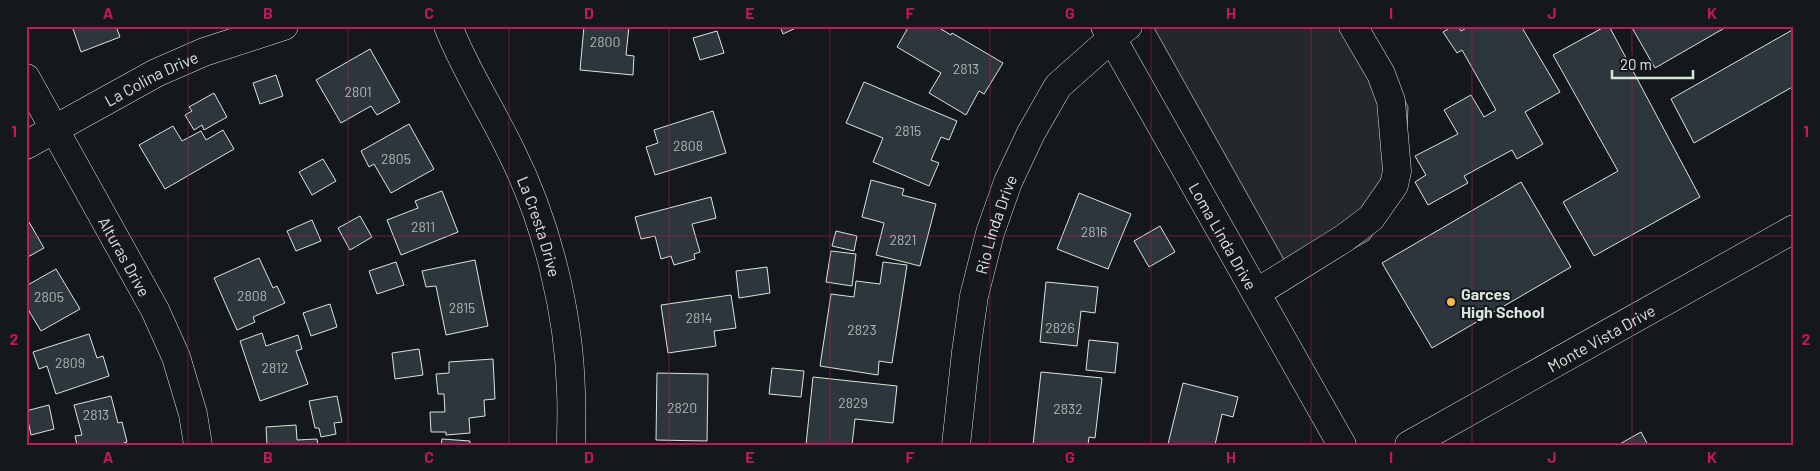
<svg xmlns="http://www.w3.org/2000/svg" width="1820" height="471" viewBox="0 0 1820 471" font-family="Barlow,sans-serif">
<style>
.parking{fill:#24282b;stroke:#939e99}
.building{fill:#2c363c;stroke:#d8e6dc}
.lines{fill:none;stroke-linecap:round;stroke-linejoin:round}
.minor-casing{stroke:#d8e6dc;stroke-width:29}
.minor{stroke:#14181c;stroke-width:28}
.grid{fill:none;stroke:#c2185b;stroke-width:1;stroke-opacity:0.55}
.poi-dot{fill:#ffb74d;stroke:#14181c;stroke-width:2}
.labels{text-anchor:middle;dominant-baseline:central;stroke-width:4;stroke-linejoin:round;paint-order:stroke}
.number-label{font-size:14px;fill:#adbab4}
.street-label{font-size:16px;fill:#d8e6dc;stroke:#14181c}
.poi-label{font-size:16px;font-weight:bold;fill:#d8e6dc;stroke:#14181c;text-anchor:start}
.neatline{fill:none;stroke:#c2185b;stroke-width:2}
.grid-label{font-size:16px;text-anchor:middle;font-weight:bold;fill:#c2185b}
</style>
<rect width="100%" height="100%" fill="#14181c"/>
<path class="parking" d="M1153,26h214l41,81 -3,67 -11,29 -25,37 -73,41z"/>
<path class="building" d="M72,26h44l4,11 -39,15z
M584,26h45l-3,29 8,1 -1,19 -53,-5z
M780,26h20l-17,8z
M909,26h27l15,9 1,-2 51,30 -19,31 -5,-3 -13,24 -37,-22 12,-20 -44,-26z
M1453,26h5l3,5 9,-5h51l39,66 -35,20 18,32 -26,15 -5,-9 -48,26 4,7 -40,22 -13,-23 11,-7 -11,-19 43,-22 -14,-24 27,-15 13,22 12,-7 -34,-60 -5,3 -14,-21z
M1606,26h3l91,171 -106,59 -31,-54 55,-31 -65,-116z
M1631,26h97l-73,42z
M1794,29v57l-100,57 -23,-44z
M717,31l7,22 -24,7 -7,-22z
M370,49l30,53 -23,13 -6,-9 -30,17 -25,-43z
M276,75l7,21 -23,8 -7,-21z
M864,82l93,39 -8,19 -8,-3 -10,23 8,3 -10,23 -56,-24 10,-24 -37,-15z
M214,93l13,24 -23,13 -2,-5 -8,5 -9,-15 7,-4 -3,-4z
M713,111l13,42 -71,22 -9,-28 12,-4 -4,-13z
M409,124l25,45 -43,24 -17,-29 -5,3 -8,-16z
M173,126l9,15 19,-10 5,9 17,-10 11,19 -69,40 -26,-44z
M323,159l13,22 -24,14 -13,-23z
M871,180l33,9 -2,6 34,9 -16,62 -44,-11 8,-32 -22,-6z
M1521,182l50,85 -139,81 -50,-85z
M442,191l16,41 -57,23 -14,-35 31,-12 -3,-7z
M1079,193l52,21 -23,55 -51,-20z
M711,197l5,21 -24,6 8,28 -6,2 1,5 -21,6 -3,-9 -10,3 -6,-23 -14,3 -6,-22z
M360,216l12,21 -22,13 -12,-22z
M312,220l9,21 -25,10 -9,-20z
M29,222l15,26 -18,10v-35z
M1160,226l15,26 -26,15 -15,-26z
M836,231l21,5 -3,15 -22,-5z
M831,251l25,3 -4,32 -26,-4z
M259,258l14,30 4,-2 8,17 -32,14 2,5 -18,8 -23,-52z
M475,260l13,66 -42,9 -10,-49 -10,1 -4,-16z
M396,262l8,23 -27,9 -8,-23z
M883,262l24,3 -15,98 -13,-2 -1,14 -58,-9 11,-72 23,3 2,-16 24,3z
M767,267l3,26 -31,5 -3,-27z
M56,269l24,40 -39,22 -15,-25v-20z
M1046,282l52,5 -3,26 -14,-2 -4,35 -37,-4z
M731,295l5,33 -22,3 2,15 -48,7 -7,-48z
M330,304l7,23 -26,9 -8,-23z
M262,333l4,13 32,-11 4,14 -6,2 12,33 -48,17 -20,-60z
M89,334l8,24 6,-2 6,20 -53,18 -9,-28 -8,3 -6,-17z
M1089,340l29,3 -3,30 -29,-3z
M419,349l4,26 -28,4 -3,-26z
M493,359l2,40 -11,1 1,16 -16,2 1,15 -24,2v-3h-15l-1,-20h15l-1,-18h-6l-2,-20 13,-1v-11z
M772,368l32,3 -3,26 -32,-3z
M1041,372l61,6 -7,60 -6,-1 -1,8h-55z
M657,373l51,1 -1,67 -51,-1z
M813,377l84,9 -4,37 -38,-4 -3,26h-46z
M1183,383l55,14 -5,20 -11,-3 -7,31 -47,-1z
M111,396l7,27 4,-1 5,20 -9,3h-41l-2,-9 7,-1 -8,-30z
M337,396l5,26 -8,1 2,11 -15,3 -2,-9h-4l-6,-27z
M49,405l5,24 -23,6 -5,-24z
M296,425l1,15 20,-1 1,6h-51l-1,-18z
M1641,432l7,13h-30z
M442,439l28,2v4h-29z"/>
<g class="lines">
<g class="minor-casing">
<g id="minor">
<path id="s1" d="M448,26c17,44 43,83 63,125 36,72 58,161 60,241 1,17 0,35 0,53"/>
<path id="s2" d="M1105,26l237,419"/>
<path id="s3" d="M26,78l129,232 21,47 17,57 5,31"/>
<path id="s4" d="M26,145l130,-72 48,-21 80,-26"/>
<path d="M1256,293l87,-54 28,-21 23,-33 3,-14 -6,-70 -10,-27 -28,-48"/>
<path id="s5" d="M956,445l10,-93 8,-56 16,-63 18,-51 23,-49 27,-47 54,-48 16,-12"/>
<path id="s6" d="M1409,445l385,-216"/>
</g>
</g>
<use href="#minor" class="minor"/>
</g>
<path class="grid" d="M188,26v419M348,26v419M509,26v419M669,26v419M830,26v419M990,26v419M1151,26v419M1311,26v419M1472,26v419M1632,26v419M26,236h1768"/>
<circle class="poi-dot" cx="1451" cy="302" r="5"/>
<g class="labels">
<g class="number-label">
<text x="605" y="41">2800</text>
<text x="966" y="68">2813</text>
<text x="358" y="91">2801</text>
<text x="908" y="130">2815</text>
<text x="688" y="145">2808</text>
<text x="396" y="158">2805</text>
<text x="423" y="226">2811</text>
<text x="1094" y="231">2816</text>
<text x="903" y="239">2821</text>
<text x="252" y="295">2808</text>
<text x="49" y="296">2805</text>
<text x="462" y="307">2815</text>
<text x="699" y="317">2814</text>
<text x="1060" y="327">2826</text>
<text x="862" y="329">2823</text>
<text x="70" y="362">2809</text>
<text x="275" y="367">2812</text>
<text x="853" y="402">2829</text>
<text x="682" y="407">2820</text>
<text x="1068" y="408">2832</text>
<text x="96" y="414">2813</text>
</g>
<g class="street-label">
<text stroke="none"><textPath href="#s4" startOffset="142">La Colina Drive</textPath></text>
<text stroke="none"><textPath href="#s5" startOffset="225">Rio Linda Drive</textPath></text>
<text stroke="none"><textPath href="#s1" startOffset="221">La Cresta Drive</textPath></text>
<text stroke="none"><textPath href="#s2" startOffset="241">Loma Linda Drive</textPath></text>
<text stroke="none"><textPath href="#s3" startOffset="204">Alturas Drive</textPath></text>
<text stroke="none"><textPath href="#s6" startOffset="220">Monte Vista Drive</textPath></text>
</g>
<g class="poi-label">
<text x="1461" y="293">Garces<tspan x="1461" dy="18">High School</tspan></text>
</g>
</g>
<rect width="1820" height="471" fill="none" stroke="#14181c" stroke-width="55"/>
<path d="M1612 70v8h81v-8" fill="none" stroke="#d8e6dc" stroke-width="2.5"/>
<text x="1620" y="70" font-size="15" fill="#d8e6dc" stroke="#14181c" stroke-width="4" paint-order="stroke">20 m</text>
<rect x="28" y="28" width="1764" height="416" class="neatline"/>
<g class="grid-label">
<text x="108" y="19">A</text>
<text x="268" y="19">B</text>
<text x="429" y="19">C</text>
<text x="589" y="19">D</text>
<text x="750" y="19">E</text>
<text x="910" y="19">F</text>
<text x="1070" y="19">G</text>
<text x="1231" y="19">H</text>
<text x="1391" y="19">I</text>
<text x="1552" y="19">J</text>
<text x="1712" y="19">K</text>
<text x="14" y="137">1</text>
<text x="1806" y="137">1</text>
<text x="14" y="345">2</text>
<text x="1806" y="345">2</text>
<text x="108" y="463">A</text>
<text x="268" y="463">B</text>
<text x="429" y="463">C</text>
<text x="589" y="463">D</text>
<text x="750" y="463">E</text>
<text x="910" y="463">F</text>
<text x="1070" y="463">G</text>
<text x="1231" y="463">H</text>
<text x="1391" y="463">I</text>
<text x="1552" y="463">J</text>
<text x="1712" y="463">K</text>
</g>
</svg>
